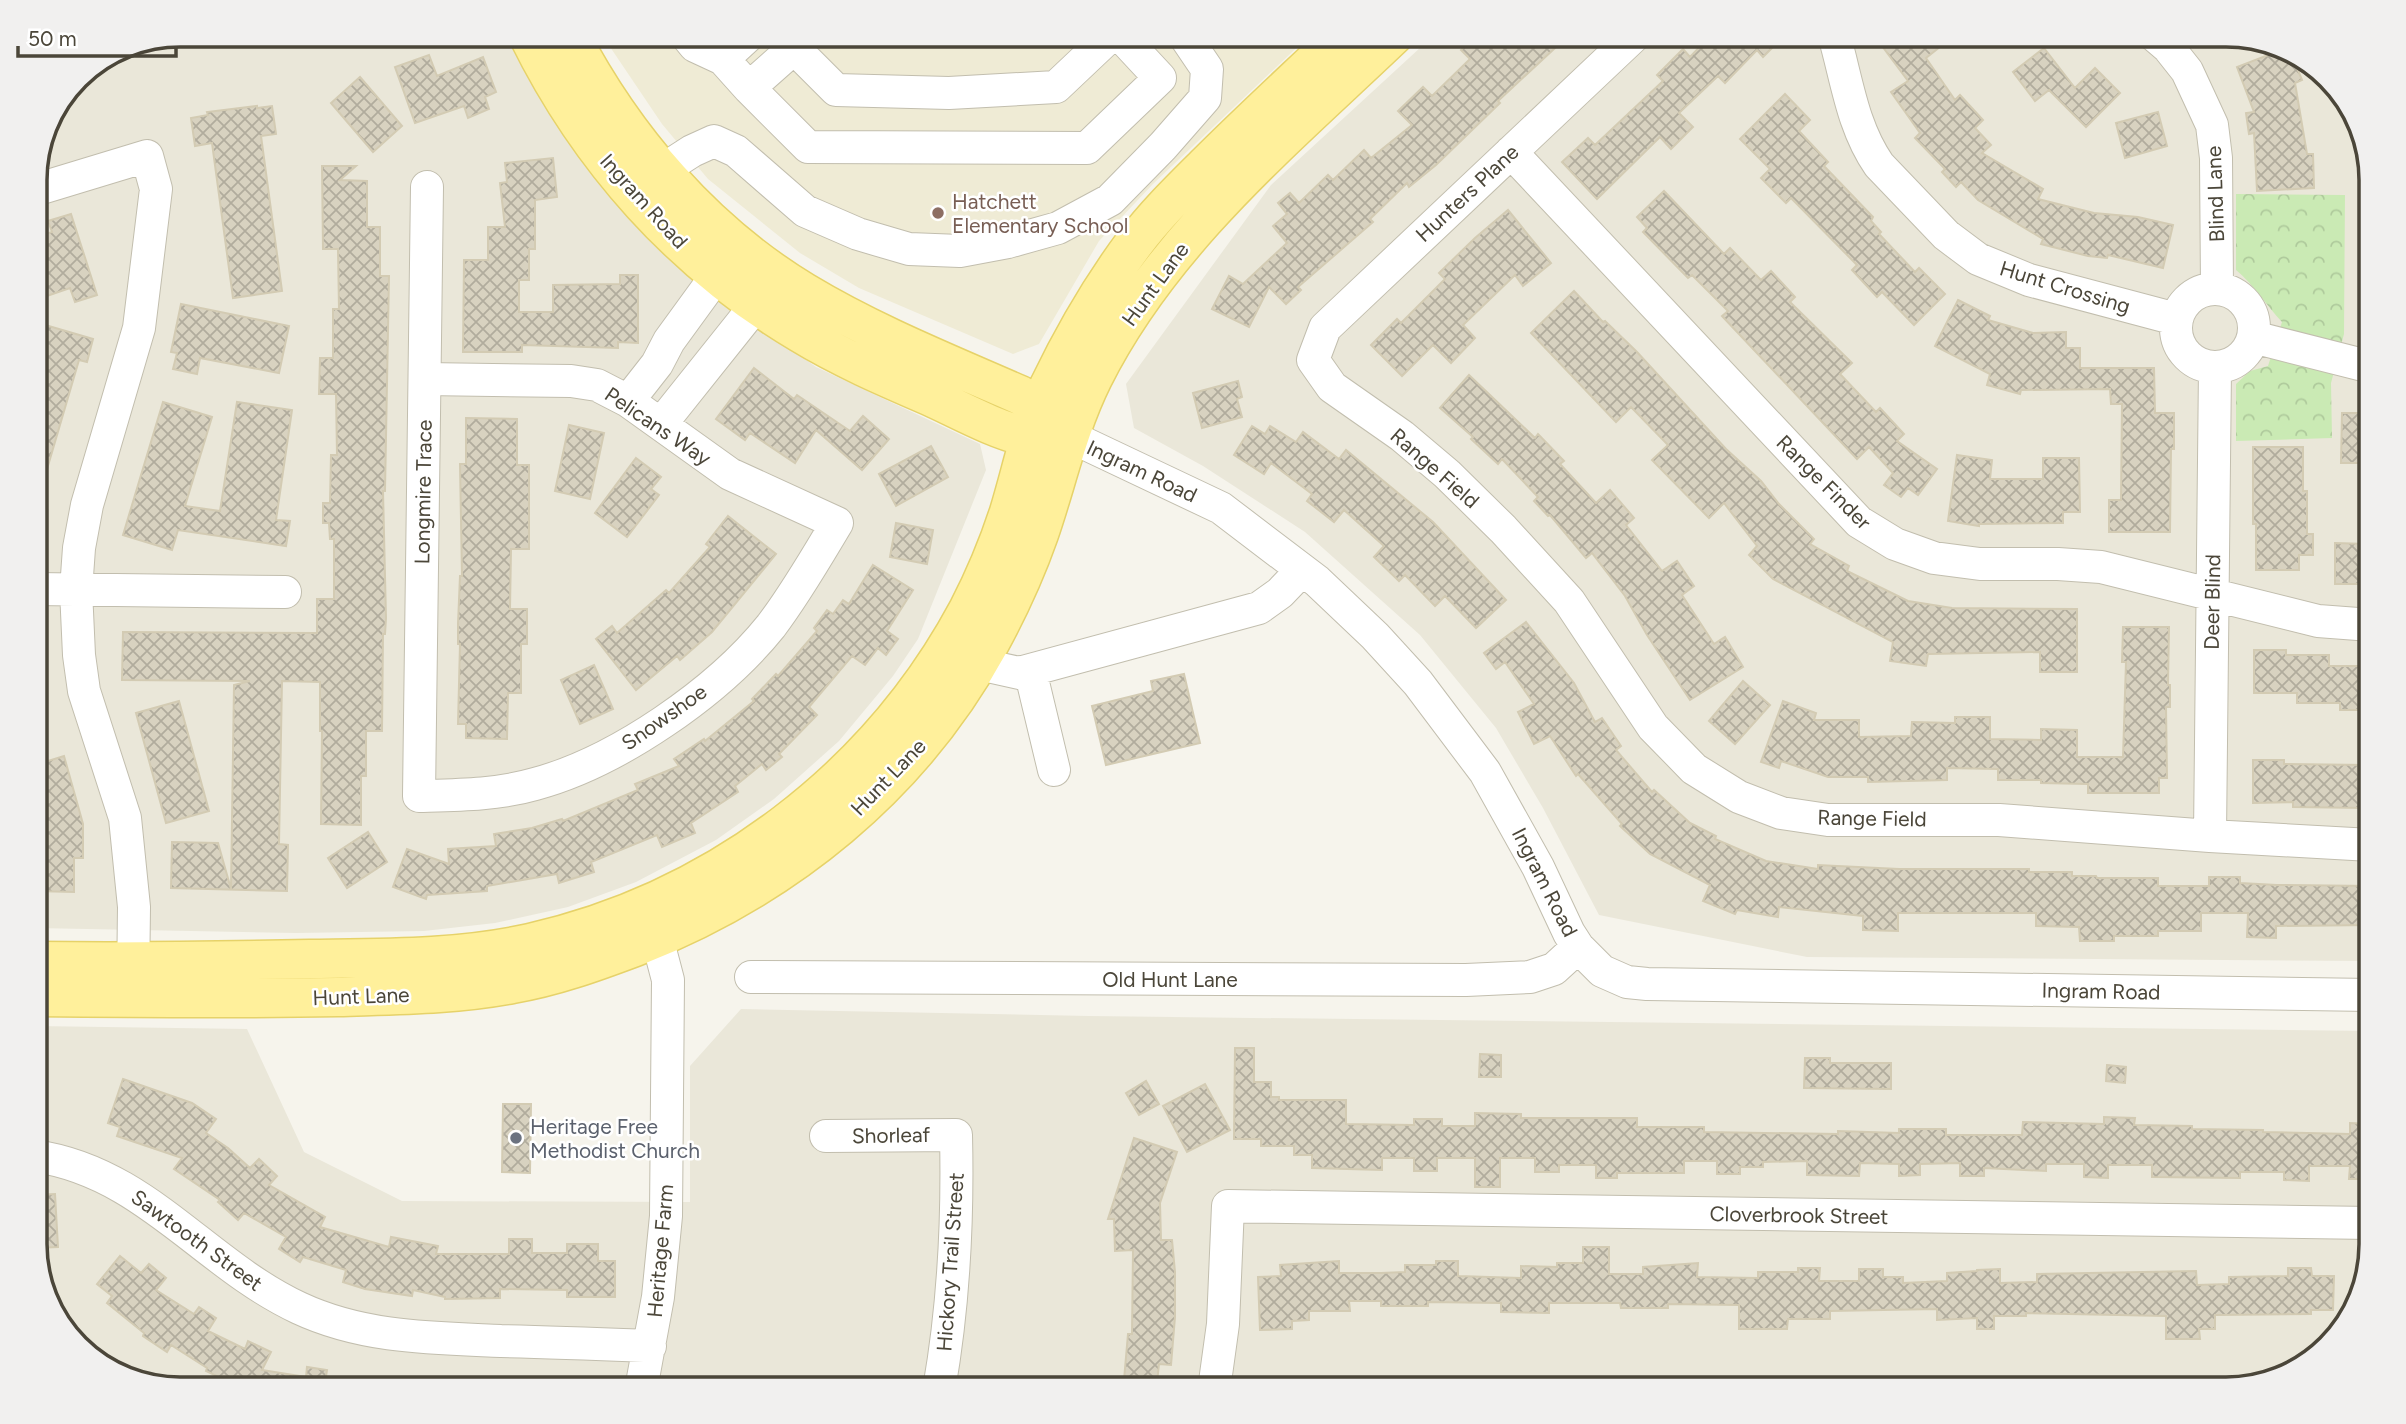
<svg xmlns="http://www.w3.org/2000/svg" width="2406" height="1424" viewBox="0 0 2406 1424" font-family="Figtree,sans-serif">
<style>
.residential{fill:#eae7d9}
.education{fill:#efebd5}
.park{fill:url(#park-crowns)}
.building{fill:url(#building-cross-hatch);stroke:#d3cbb3;stroke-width:2}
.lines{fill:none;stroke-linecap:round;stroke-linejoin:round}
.minor-casing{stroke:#c2beae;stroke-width:34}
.major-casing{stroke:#e6d269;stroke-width:41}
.minor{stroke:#fff;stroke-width:32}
.major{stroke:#fff09b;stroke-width:38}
.education-dot{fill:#8d6e63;stroke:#fff;stroke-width:2.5}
.worship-dot{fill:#6b7280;stroke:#fff;stroke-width:2.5}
.labels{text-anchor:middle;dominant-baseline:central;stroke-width:5;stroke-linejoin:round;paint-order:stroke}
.street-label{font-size:21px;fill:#4b4639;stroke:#fff}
.education-label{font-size:21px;fill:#785e54;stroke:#fff;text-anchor:start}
.worship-label{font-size:21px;fill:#5b616d;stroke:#fff;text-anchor:start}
.rim{fill:none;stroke:#4b4639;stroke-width:3.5}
</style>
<defs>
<pattern id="park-crowns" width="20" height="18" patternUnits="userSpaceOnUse" patternTransform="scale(1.75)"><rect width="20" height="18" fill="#caeab4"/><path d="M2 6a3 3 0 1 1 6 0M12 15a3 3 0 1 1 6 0" fill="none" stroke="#afca9c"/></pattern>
<pattern id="building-cross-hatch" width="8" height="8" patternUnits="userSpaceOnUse" patternTransform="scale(1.75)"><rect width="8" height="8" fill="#d8d2c0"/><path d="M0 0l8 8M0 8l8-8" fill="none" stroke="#b1ac9d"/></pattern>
</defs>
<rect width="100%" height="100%" fill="#f6f4ec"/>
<path class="residential" d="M180,35h331l255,296 50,36 164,77 6,26 -68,169 -25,37 -54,65 -65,58 -58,41 -80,42 -68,25 -73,16 -71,8 -128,2 -261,-5v-757l11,-47 32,-47 47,-31z
M1434,35h792l73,20 52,52 20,64v790l-564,-4 -208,-42 -56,-107 -47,-80 -76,-93 -115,-103 -102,-66 -69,-38 -8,-44 145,-199z
M741,1009l348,7 1282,15v213l-20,73 -52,52 -73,20h-2046l-73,-20 -52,-52 -20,-64v-227l212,3 57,123 98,49 288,1v-136z"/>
<path class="education" d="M602,35h708l-157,149 -54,57 -60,103 -26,10 -154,-66 -59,-35 -92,-74 -46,-55z"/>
<path class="park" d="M2236,194l109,1 -1,139 -13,49 1,55 -96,3v-57l14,-13 18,-5 14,-44c-16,-17 -28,-37 -46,-52z"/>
<path class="building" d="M1477,35h92l-71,66 2,2 -64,62 -27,22 -2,-4 -37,36 3,3 -75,65 3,3 -15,14 -17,-17 -20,40 -37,-18 17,-33 14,8 44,-41 -14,-17 14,-12 -9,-11 12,-10 9,10 29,-28 5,5 31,-30 7,8 41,-33 -14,-14 25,-24 9,9 38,-37 -9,-9z
M1711,35h74l-22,22 -6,-7 -32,33 -7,-7 -39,37 14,14 -22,22 -11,-12 -63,62 -35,-37 26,-24 7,7 68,-64 -6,-6 26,-26 7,8z
M1896,35h59l-29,23 29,42 5,-5 23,25 -8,8 16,17 -9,8 61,36 -5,10 56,14 44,4 35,8 -10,43 -55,-13 -1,3 -19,-2 -47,-12 2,-5 -65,-39 -17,-18 -5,5 -14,-15 3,-3 -30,-31 5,-5 -29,-41 17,-11 -26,-35z
M2044,48l31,40 20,-20 25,25 -34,34 -37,-37 -14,11 -22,-29z
M2281,50l10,3 11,27 -7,3 12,71h6l1,34 -57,3 -3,-58 -5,1 -3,-21 8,-1 -17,-45z
M429,55l8,21 46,-19 13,35 -11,5 4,12 -21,9 -4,-12 -49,17 -20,-56z
M360,77l42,49 -29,26 -42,-49z
M1785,94l25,26 -11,11 29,31 -4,4 49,51 -2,4 10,11 -2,2 36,38 4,-4 26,26 -31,31 -32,-33 -5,5 -25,-27 5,-5 -66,-67 -5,5 -25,-25 9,-9 -30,-30z
M257,106v2l15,-2 4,28 -15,2 21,155 -49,7 -21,-155 -17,3 -4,-28 17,-3 -1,-3z
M2158,112l9,34 -42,12 -9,-35z
M553,158l4,39 -22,3v49h-6v31h-10v32h34v-27l67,-1v-9h18v68l-20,-1v6l-96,-3v7h-59l1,-92h24v-33h17l-5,-44 7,-1 -2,-19z
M322,166h34l-16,14 27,1v46h13v49h9l-4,215h-2l3,127 -1,16h-2l-1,97h-16v45h-5v49l-40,-1 1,-93h-2v-49l-38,-1 -3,163 9,1 -1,46 -116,-3 1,-46 46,1 13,46 3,-204 16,-4 -128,-1 1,-48 194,1v-34h17v-60h-4l-1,-16h-6v-20h7l1,-48h6l-1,-61h-17l1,-36h13v-49h6l-1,-60h-15z
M1664,191l60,63 6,-6 31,32 10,-9 24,26 -5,5 62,61 -12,11 36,38 4,-4 24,26 -7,7 40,28 -19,26 -10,-7 -7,9 -17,-12 9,-12 -24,-26 -12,12 -135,-143 6,-5 -36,-36 -4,3 -45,-46 4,-4 -10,-11z
M1508,210l43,53 -28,23 -8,-11 -52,50 12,13 -24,25 -18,-18 -31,31 -31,-31 26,-26 4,4 44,-44 -6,-6 36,-35z
M71,214l26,81 -22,7 -5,-14 -35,12v-62l17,-6 -4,-11z
M1574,291l29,31 2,-1 32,31 89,97 35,32 18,23 35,35 -4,5 39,22 -2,5 61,30 44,7 125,1v63h-37v-20l-112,2 -2,12 -36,-5 3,-19 -120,-63 -24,-24 8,-9 -33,-43 -15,15 -57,-58 16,-15 -37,-38 -15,15 -85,-89z
M1958,300l32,16 -2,4 45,13 33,-1v16h14v20h74l1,45h19v36h-3l-1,83h-61v-32h12l1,-96h-11l-1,-15 -89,1 -1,4 -33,-9 3,-11 -55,-28z
M181,304l108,22 -10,47 -79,-15 -3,16 -24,-5 4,-16 -6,-1z
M35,322l58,17 -6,23 -8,-2 -39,133 -5,-1z
M754,368l40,31 3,-4 53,36 13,-15 26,23 -27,31 -46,-40 -21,33 -45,-30 -5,7 -29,-21z
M1469,375l66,63 3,-4 26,27 -4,3 36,39 14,-13 24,28 -8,7 36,46 15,-10 17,25 -12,9 32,49 11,-7 18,30 -53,33 -43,-65 -22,-39 -33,-43 -6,5 -36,-43 -2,1 -14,-15 4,-4 -36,-38 -4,5 -27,-25 2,-2 -33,-29z
M1238,381l4,16 -5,2 5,18 -40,11 -9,-35z
M163,402l49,15 -27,89 35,5 17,-109 55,8 -16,110 14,1 -4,25 -108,-16 -6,20 -49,-15z
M2342,413h20v20h9v30h-30z
M466,418l51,1v46h12v84h-18l-1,60h17v35h-6v49h-13l-1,46 -41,-1v-14h-8l2,-80h-2v-20l2,-48h2l-2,-112h6z
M569,425l35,8 -14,66 -35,-8z
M1252,426l13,8 5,-8 26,16 7,-10 36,27 7,-9 87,72 73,78 -30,28 -31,-32 -10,10 -30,-31 -6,6 -25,-24 10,-11 -40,-36 -10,12 -27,-21 5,-7 -41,-31 -7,11 -30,-19z
M931,446l17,31 -52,29 -17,-32z
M2253,447h50v44h4v43h6v21h-14v15h-43v-46h-3z
M1957,455l35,5 -2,19h53v-21h36l1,54h-17v11l-84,1v2l-31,-5z
M636,458l25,19 -10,12 8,6 -32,42 -32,-24z
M728,516l48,38 -64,78 -32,28 -3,-4 -41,34 -40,-51 16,-13 5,7 49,-43 3,3 41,-46 -4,-3z
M896,523l37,7 -6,34 -37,-7z
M2335,543l32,1v40h-32z
M873,565l40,25 -26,41 11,8 -12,16 -8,-7 -13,17 -13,-9 -43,51 8,8 -38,39 3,3 -16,13 -4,-6 -27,22 3,6 -47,31 4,10 -33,14 -5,-12 -66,27 3,10 -35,11 -2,-9 -70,12v5l-60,4 -1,4 -33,-12 14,-38 42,15 -1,-15 48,-3 -2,-12 38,-6 30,-9 1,2 75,-31 -3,-6 44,-18 -5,-7 30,-20 1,2 49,-40 -2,-2 24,-25 2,2 39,-45 -3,-3 13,-18 6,4 10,-14 6,4z
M1526,622l48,61 21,39 7,-4 19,28 -5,4 36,42 2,-2 36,33 26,13 -1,3 51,22 52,8v-4l81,4h130v3h43v4h24l1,2h61v8h51v-9h31v6l37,2 94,1v39l-95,1v12l-29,-1 1,-24h-47v18h-43v5h-44v5h-34l-1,-14 -43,-1v-13h-138v18l-35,-1v-14l-84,-9 -1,10 -41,-7 -2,4 -32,-13 7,-16 -60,-31 -30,-28 2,-2 -44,-50 -2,2 -26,-40 -16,8 -16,-32 16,-8 -29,-42 -9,7 -12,-16z
M2123,627h46l-1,58h2v22h-4l1,71h-8v15h-71v-9l-47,-1v-3h-43v-11l-51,-1v12l-79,2v-5h-40l-47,-16 -2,7 -18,-6 22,-61 33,12 -2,7h45v17l52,-1 1,-14 43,1v-6h35v22l51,1v-11l36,1v27h46l3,-95h-4z
M2254,650h32v5h43v11h42v44h-31v-7h-43v-10h-43z
M594,665l19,44 -33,15 -19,-44z
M1184,674l16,69 -94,22 -14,-59 61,-15 -2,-10z
M1743,681l27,24 -35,39 -26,-23z
M179,701l30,110 -43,12 -30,-110z
M64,756l19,68v34h-9v34l-39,-1v-16h10l1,-50 -11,3v-63z
M2253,760h31v4l83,1 -1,43 -73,-1v-5l-40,1z
M368,832l19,30 -40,26 -19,-30z
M1235,1048h19v34h17v15h8v3h67v24l68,1v-6h28v7h33v-13l46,1v4h116v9h67v5l134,2v-3l61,2v-4h47v6h76l1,-13 81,2v-7l31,1 -1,7 58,1v3l71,1v2l87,2v-11l21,1v55h-22l1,-13h-41v15l-25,-1v-8h-44v6l-88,-1v-12h-44v13l-24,-1v-13h-38v7l-62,-3v8h-24v-13l-40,1v11l-21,1v-12l-39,-1 -1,13 -52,-1v-14l-44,1v5h-23v7h-23v-13h-33v12h-67v5h-21v-13h-37v7h-24v-14h-35v29h-25v-29h-38v13h-23v-13h-32v12l-70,-2v-13h-18v-9h-33v-7h-27z
M1480,1054l21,1v22h-22z
M1805,1058h25v5h61v26l-87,-1z
M2107,1065l19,2 -1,16 -19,-2z
M123,1079l69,24 24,16 -10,14 22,15 22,20 9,-9 18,17 -8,9 56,32 -5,10 69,20 2,-10 47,9 -2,8h73v-15h23v14h35v-9h31v17h17v36h-48v-7l-67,-1v9l-55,1v-2l-32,-7 -1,6 -47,-7 -22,-7 3,-12 -43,-13 -3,5 -21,-13 7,-12 -42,-24 -6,7 -20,-18 2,-2 -46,-31 8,-11 -65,-22 3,-9 -12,-4z
M1146,1081l13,23 -20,11 -13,-22z
M1205,1084l25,46 -43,22 -24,-46z
M503,1104h28l-1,69 -28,-1z
M1134,1138l43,14 -17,51 1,37h11l3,32v45l-4,48 -12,-1 -2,19 -33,-3 4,-46h4l1,-84 -18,1 -1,-32h-6z
M55,1194l3,53 -23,1v-53z
M1583,1247h26v27h34v-7l55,-4 -1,14 61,1v-6h40v-4h22l-1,13h40v-12h24v8h20v6l44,-2v-8l30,-2v-1l23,-1v14l37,-1v-8l159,-3 1,14 32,-1v-7l59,-1v-8h23l1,8h22l-1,34h-22v4l-96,1v14h-16l1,10h-34v-23l-140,-3v3h-32v13h-17v-11l-40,2v-11l-107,2v8h-42l-1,10h-48v-24l-71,-1v4h-47l-1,-5h-71v10l-48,-1v-9l-73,-1v4h-47v-5h-32l1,10h-41v9l-17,1v8l-32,1 -2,-53 23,-1 -1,-11 59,-4v12h42l24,-1v-7h31v-4h22v15l63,2v-12l36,1v-4h26z
M120,1256l21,17 8,-9 17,14 -10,12 38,24 5,-7 17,11 -8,13 37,18 3,-8 23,11 -9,18 44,7 1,-10 20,3 -3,19h-80l-38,-18 1,-3 -36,-23 -4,7 -24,-16 1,-3 -37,-30 5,-7 -15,-12z"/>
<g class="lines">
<g class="minor-casing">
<path id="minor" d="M686,35l9,11 28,13 26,-24
M1635,35l-310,293 -12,32 19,27 70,49 45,38 56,55 66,72 84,126 41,42 45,28 42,16 47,7h171l211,16 161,9
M1834,35c13,45 18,91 45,130l67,70 32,24 51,21 147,39
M2154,35l14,12 19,24 25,54 4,33 1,130
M723,59l26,29 45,-40 42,42 113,3 107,-6 55,-52
M749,88l59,59 279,1 73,-70 -40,-43
M1511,152l348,370 36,22 39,14 46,6h78l43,3 217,54 53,4
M661,171l31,-20 22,-10 22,10 69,60 53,23 51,15 51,2 48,-9 50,-14 52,-28 53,-54 42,-48 2,-29 -23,-34
M35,190l112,-34 9,33 -17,139 -52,177 -8,43 -3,42 3,65 5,36 41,127 9,89 -1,79
M2176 328a39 39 0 1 1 78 0a39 39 0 1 1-78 0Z
M2253,337l118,30
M425,379l146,2 26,4 31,16 102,73 107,49c-21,35 -41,70 -66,103 -53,66 -154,136 -236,158 -38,11 -77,11 -116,12l8,-609
M628,401l29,-37 12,-23 48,-66
M661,424l95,-119
M1069,436l152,72 96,73 58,55 43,47 67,89 53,95 31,66 9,14 24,24 25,11 20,2 724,11
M35,589l250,3
M980,659l12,8 27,6 240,-65 21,-15 22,-23
M1030,670l24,100
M2210,836l5,-468
M751,977l715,3 64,-3 24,-8 24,-22
M826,1136l130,-1c2,85 -2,169 -17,254
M35,1156c110,16 168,107 264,152 64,30 133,30 202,33 50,1 99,3 149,5
M641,1389l17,-92 8,-81 2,-236 -11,-42 -10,-22
M1214,1389l9,-65 5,-118 1143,17"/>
</g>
<g class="major-casing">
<path id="major" d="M528,35c61,124 153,227 272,298 41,25 85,44 129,63 31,14 64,33 98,41 8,2 18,0 26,0
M570,35c54,103 133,196 234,257 68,41 143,71 216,103l20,11 18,19
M35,961c92,1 183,0 275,-2 74,-1 148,0 220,-16 186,-42 348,-165 438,-333 16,-31 30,-64 41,-98 13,-42 21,-86 40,-126 24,-50 53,-100 86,-144 22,-29 47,-53 72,-78 44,-44 90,-86 135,-129
M35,997c101,1 202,2 303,0 58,-2 117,-2 174,-13 42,-7 83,-22 123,-37 150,-59 277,-161 355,-304 19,-35 36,-72 49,-109 18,-52 29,-106 54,-156 69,-138 191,-238 301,-343"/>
</g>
<use href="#minor" class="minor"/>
<use href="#major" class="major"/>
</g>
<circle class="education-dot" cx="938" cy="213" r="7"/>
<circle class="worship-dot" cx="516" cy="1138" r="7"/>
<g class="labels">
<g class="street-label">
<text transform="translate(1467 193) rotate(-43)">Hunters Plane</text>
<text transform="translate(2215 194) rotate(-92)">Blind Lane</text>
<text transform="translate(644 201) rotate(48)">Ingram Road</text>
<text transform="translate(1155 284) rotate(-54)">Hunt Lane</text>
<text transform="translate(2065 287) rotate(17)">Hunt Crossing</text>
<text transform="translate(658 426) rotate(34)">Pelicans Way</text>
<text transform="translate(1435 468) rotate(41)">Range Field</text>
<text transform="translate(1142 471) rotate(25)">Ingram Road</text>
<text transform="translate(1824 482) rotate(45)">Range Finder</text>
<text transform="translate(423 492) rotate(-89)">Longmire Trace</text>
<text transform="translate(2212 602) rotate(-89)">Deer Blind</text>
<text transform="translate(664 717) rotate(-35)">Snowshoe</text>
<text transform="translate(888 777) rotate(-46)">Hunt Lane</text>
<text transform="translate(1872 818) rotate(1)">Range Field</text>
<text transform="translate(1545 882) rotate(63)">Ingram Road</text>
<text x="1170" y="979">Old Hunt Lane</text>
<text transform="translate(2101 991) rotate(1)">Ingram Road</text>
<text transform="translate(361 996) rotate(-2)">Hunt Lane</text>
<text transform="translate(891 1135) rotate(-1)">Shorleaf</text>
<text transform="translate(1799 1215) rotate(1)">Cloverbrook Street</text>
<text transform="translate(197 1240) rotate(36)">Sawtooth Street</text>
<text transform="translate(660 1251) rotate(-85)">Heritage Farm</text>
<text transform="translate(950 1262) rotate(-86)">Hickory Trail Street</text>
</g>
<g class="education-label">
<text x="952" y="201">Hatchett<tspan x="952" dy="24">Elementary School</tspan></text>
</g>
<g class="worship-label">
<text x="530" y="1126">Heritage Free<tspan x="530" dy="24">Methodist Church</tspan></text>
</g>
</g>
<path d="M0 0H2406V1424H0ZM180 47H2226A133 133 0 0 1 2359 180V1244A133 133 0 0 1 2226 1377H180A133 133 0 0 1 47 1244V180A133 133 0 0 1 180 47Z" fill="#f1f0ef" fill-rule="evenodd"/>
<path class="rim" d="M180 47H2226A133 133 0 0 1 2359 180V1244A133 133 0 0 1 2226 1377H180A133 133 0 0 1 47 1244V180A133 133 0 0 1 180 47Z"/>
<path d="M18 46v10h158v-10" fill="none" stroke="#4b4639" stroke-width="3.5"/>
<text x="28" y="46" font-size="21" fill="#4b4639" stroke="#ffffff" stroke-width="5" paint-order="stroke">50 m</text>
</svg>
